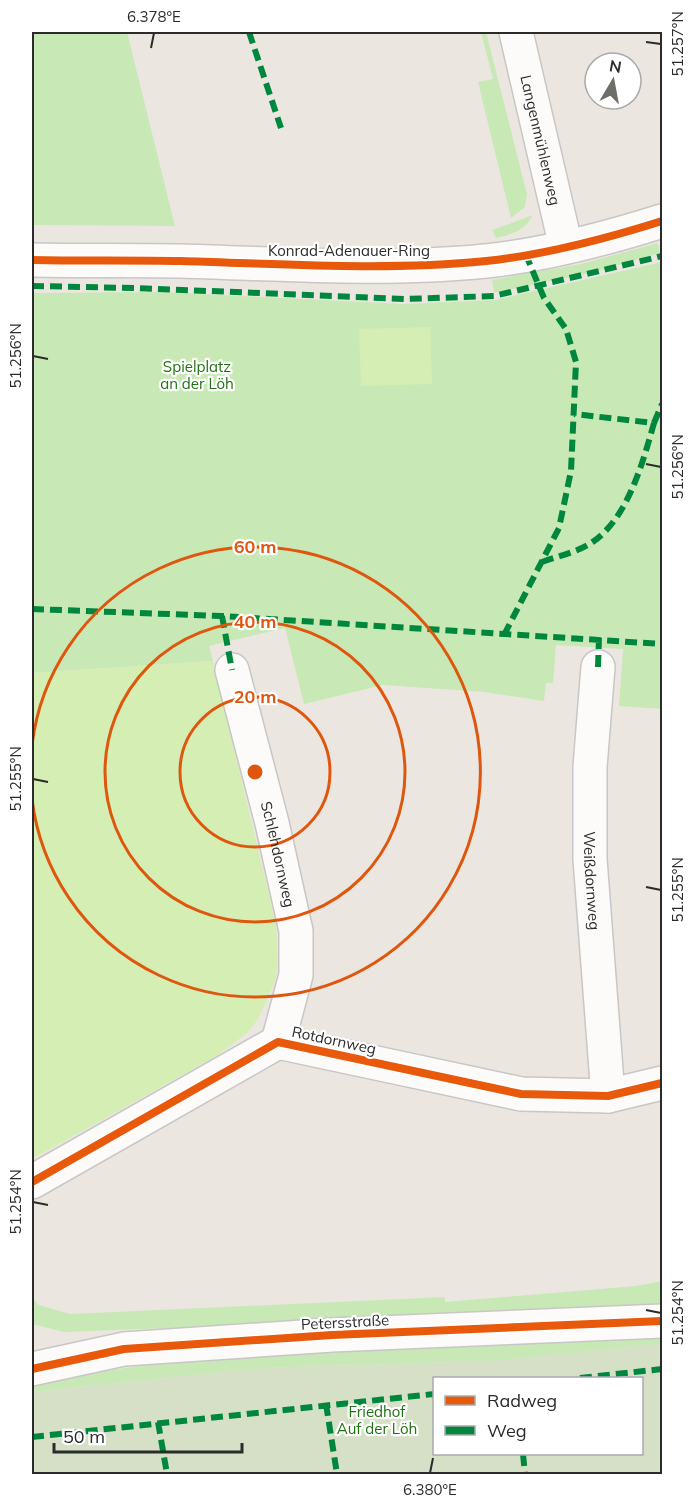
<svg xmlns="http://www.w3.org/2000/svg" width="694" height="1506" viewBox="0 0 694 1506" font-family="Mulish,sans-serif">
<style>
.green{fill:#c8e9b6}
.cemetery{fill:#d5e0c6;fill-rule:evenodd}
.pitch{fill:#d5eeb3}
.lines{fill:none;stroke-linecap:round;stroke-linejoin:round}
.minor-casing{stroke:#c8c6c6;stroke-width:36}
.minor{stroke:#fcfbfa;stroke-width:33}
.quiet{stroke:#00873e;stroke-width:6;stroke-dasharray:12 6;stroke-linecap:butt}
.cycleway-casing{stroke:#fff;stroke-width:11}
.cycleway{stroke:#e8590c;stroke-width:8}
.ticks{fill:none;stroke:#2b2b2b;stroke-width:2}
.ring{fill:none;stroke:#df570e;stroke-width:3}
.labels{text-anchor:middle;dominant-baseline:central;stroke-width:4.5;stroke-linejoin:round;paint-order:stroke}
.street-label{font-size:15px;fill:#2b2b2b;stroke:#fff}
.park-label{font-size:15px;fill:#217212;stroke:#fff}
.centre{fill:#df570e;stroke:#fff;stroke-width:3}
.ring-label{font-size:18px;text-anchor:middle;font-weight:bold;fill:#df570e;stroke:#fff;stroke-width:4.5;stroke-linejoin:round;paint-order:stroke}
.neatline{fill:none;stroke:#2b2b2b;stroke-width:2}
.ticks-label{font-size:15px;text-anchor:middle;fill:#2b2b2b}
</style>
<rect width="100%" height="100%" fill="#ebe7e0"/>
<path class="green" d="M32,32h95l48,194 -143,-1z
M481,32h5l41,162 -2,13 -14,11 -33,-136 15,-3z
M533,215c-8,16 -21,19 -37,23l-4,-8z
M658,243l2,10 -65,19 -101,21 -2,-13 89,-16z
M662,262v447l-43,-3 4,-57 -67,-4 -3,38h-7l-2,18 -60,-9 -101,-7 -79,19 -19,-76 -76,18 4,15 -181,12v-380l131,-1 240,12 92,-4z
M662,1281v22l-100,10 -498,19 -32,-8v-26l7,7 31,9 375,-17v5l191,-16z
M662,1330v14l-170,17 -229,7 -231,24v-9c207,-39 420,-41 630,-53z"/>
<path class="cemetery" d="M662,1344v130h-630v-82l231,-24 228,-7zM434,1378h208v76h-208z"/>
<path class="pitch" d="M430,327l2,57 -71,2 -2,-57z
M213,661l63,263 2,38 -3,20 -17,37 -10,13 -30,23 -186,104v-486z"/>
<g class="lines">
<g class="minor-casing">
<g id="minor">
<path id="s1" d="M516,32l50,215"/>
<path d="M32,260c49,1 99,0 149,1 101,3 204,10 305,0 59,-6 119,-22 176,-40"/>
<path id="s2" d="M598,667l-8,100v92l18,237"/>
<path id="s3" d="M232,670l40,153 24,108v44l-18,67"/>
<path d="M32,1182l246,-140 243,52 87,2 54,-13"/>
<path d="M32,1369l92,-20 208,-14 330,-14"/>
</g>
</g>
<use href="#minor" class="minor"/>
<path class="quiet" d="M249,32l32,96
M32,286l103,2 271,11 88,-3 168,-40
M654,423l8,-19
M542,562c16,-6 37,-10 52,-21 34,-24 49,-79 60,-118l-80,-9
M32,609l190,7 440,28
M222,616l10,54
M504,635l55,-107 12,-57 5,-109 -10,-33 -22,-31 -18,-43
M598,667l1,-29
M580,1378l82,-9
M326,1404l11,70
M158,1422l9,52
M32,1437l402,-43
M523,1454l2,20"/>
<g class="cycleway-casing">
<path id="cycleway" d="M32,260c49,1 99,0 149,1 101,3 204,10 305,0 59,-6 119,-22 176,-40
M32,1182l246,-140 243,52 87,2 54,-13
M32,1369l92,-20 208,-14 330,-14"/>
</g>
<use href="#cycleway" class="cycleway"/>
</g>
<path class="ticks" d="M646,42l15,2M151,48l3,-15M33,356l15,3M646,464l15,3M33,779l15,3M646,887l15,3M33,1202l15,3M646,1310l15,3M430,1473l3,-15"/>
<g class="ring">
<circle cx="255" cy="772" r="75"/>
<circle cx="255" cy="772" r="150"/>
<path d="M32 745A225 225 0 1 1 32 799"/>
</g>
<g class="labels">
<g class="street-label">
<text stroke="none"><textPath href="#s1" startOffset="111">Langenmühlenweg</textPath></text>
<text x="349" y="250">Konrad-Adenauer-Ring</text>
<text stroke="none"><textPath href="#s3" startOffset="190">Schlehdornweg</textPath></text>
<text stroke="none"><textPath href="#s2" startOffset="214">Weißdornweg</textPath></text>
<text transform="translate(334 1040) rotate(12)">Rotdornweg</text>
<text transform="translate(345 1322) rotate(-3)">Petersstraße</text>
</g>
<g class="park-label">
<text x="197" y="366">Spielplatz<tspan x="197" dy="17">an der Löh</tspan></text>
<text x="377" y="1411">Friedhof<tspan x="377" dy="17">Auf der Löh</tspan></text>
</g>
</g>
<circle cx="255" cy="772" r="9" class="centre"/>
<g class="ring-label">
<text x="255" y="553">60 m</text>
<text x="255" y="628">40 m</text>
<text x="255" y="703">20 m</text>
</g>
<rect width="694" height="1506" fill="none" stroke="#ffffff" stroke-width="66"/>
<rect x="433" y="1377" width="210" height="78" fill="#ffffff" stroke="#aaaaaa" stroke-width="1.5"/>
<rect x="445" y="1396" width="30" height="9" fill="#e8590c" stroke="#aaaaaa" stroke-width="1.5"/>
<text x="487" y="1407" font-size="18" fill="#2b2b2b">Radweg</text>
<rect x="445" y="1426" width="30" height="9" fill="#00873e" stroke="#aaaaaa" stroke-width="1.5"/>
<text x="487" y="1437" font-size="18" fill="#2b2b2b">Weg</text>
<g transform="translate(613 81) rotate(10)"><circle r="28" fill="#ffffff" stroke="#aaaaaa" stroke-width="1.5"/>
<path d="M0-4.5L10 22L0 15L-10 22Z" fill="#6e6d6a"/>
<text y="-9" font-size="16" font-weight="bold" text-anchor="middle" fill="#2b2b2b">N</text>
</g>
<path d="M54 1443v9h188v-9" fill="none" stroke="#2b2b2b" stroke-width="3"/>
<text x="63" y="1443" font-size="18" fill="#2b2b2b" stroke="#ffffff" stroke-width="4.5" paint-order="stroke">50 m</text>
<rect x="33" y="33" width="628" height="1440" class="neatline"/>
<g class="ticks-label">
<text x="154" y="22">6.378°E</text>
<text transform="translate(678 44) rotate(-90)" y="5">51.257°N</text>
<text transform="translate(16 356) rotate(-90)" y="5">51.256°N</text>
<text transform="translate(678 467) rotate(-90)" y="5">51.256°N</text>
<text transform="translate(16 779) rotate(-90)" y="5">51.255°N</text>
<text transform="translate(678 890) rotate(-90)" y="5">51.255°N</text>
<text transform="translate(16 1202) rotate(-90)" y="5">51.254°N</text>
<text transform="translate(678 1313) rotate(-90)" y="5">51.254°N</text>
<text x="430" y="1495">6.380°E</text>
</g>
</svg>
